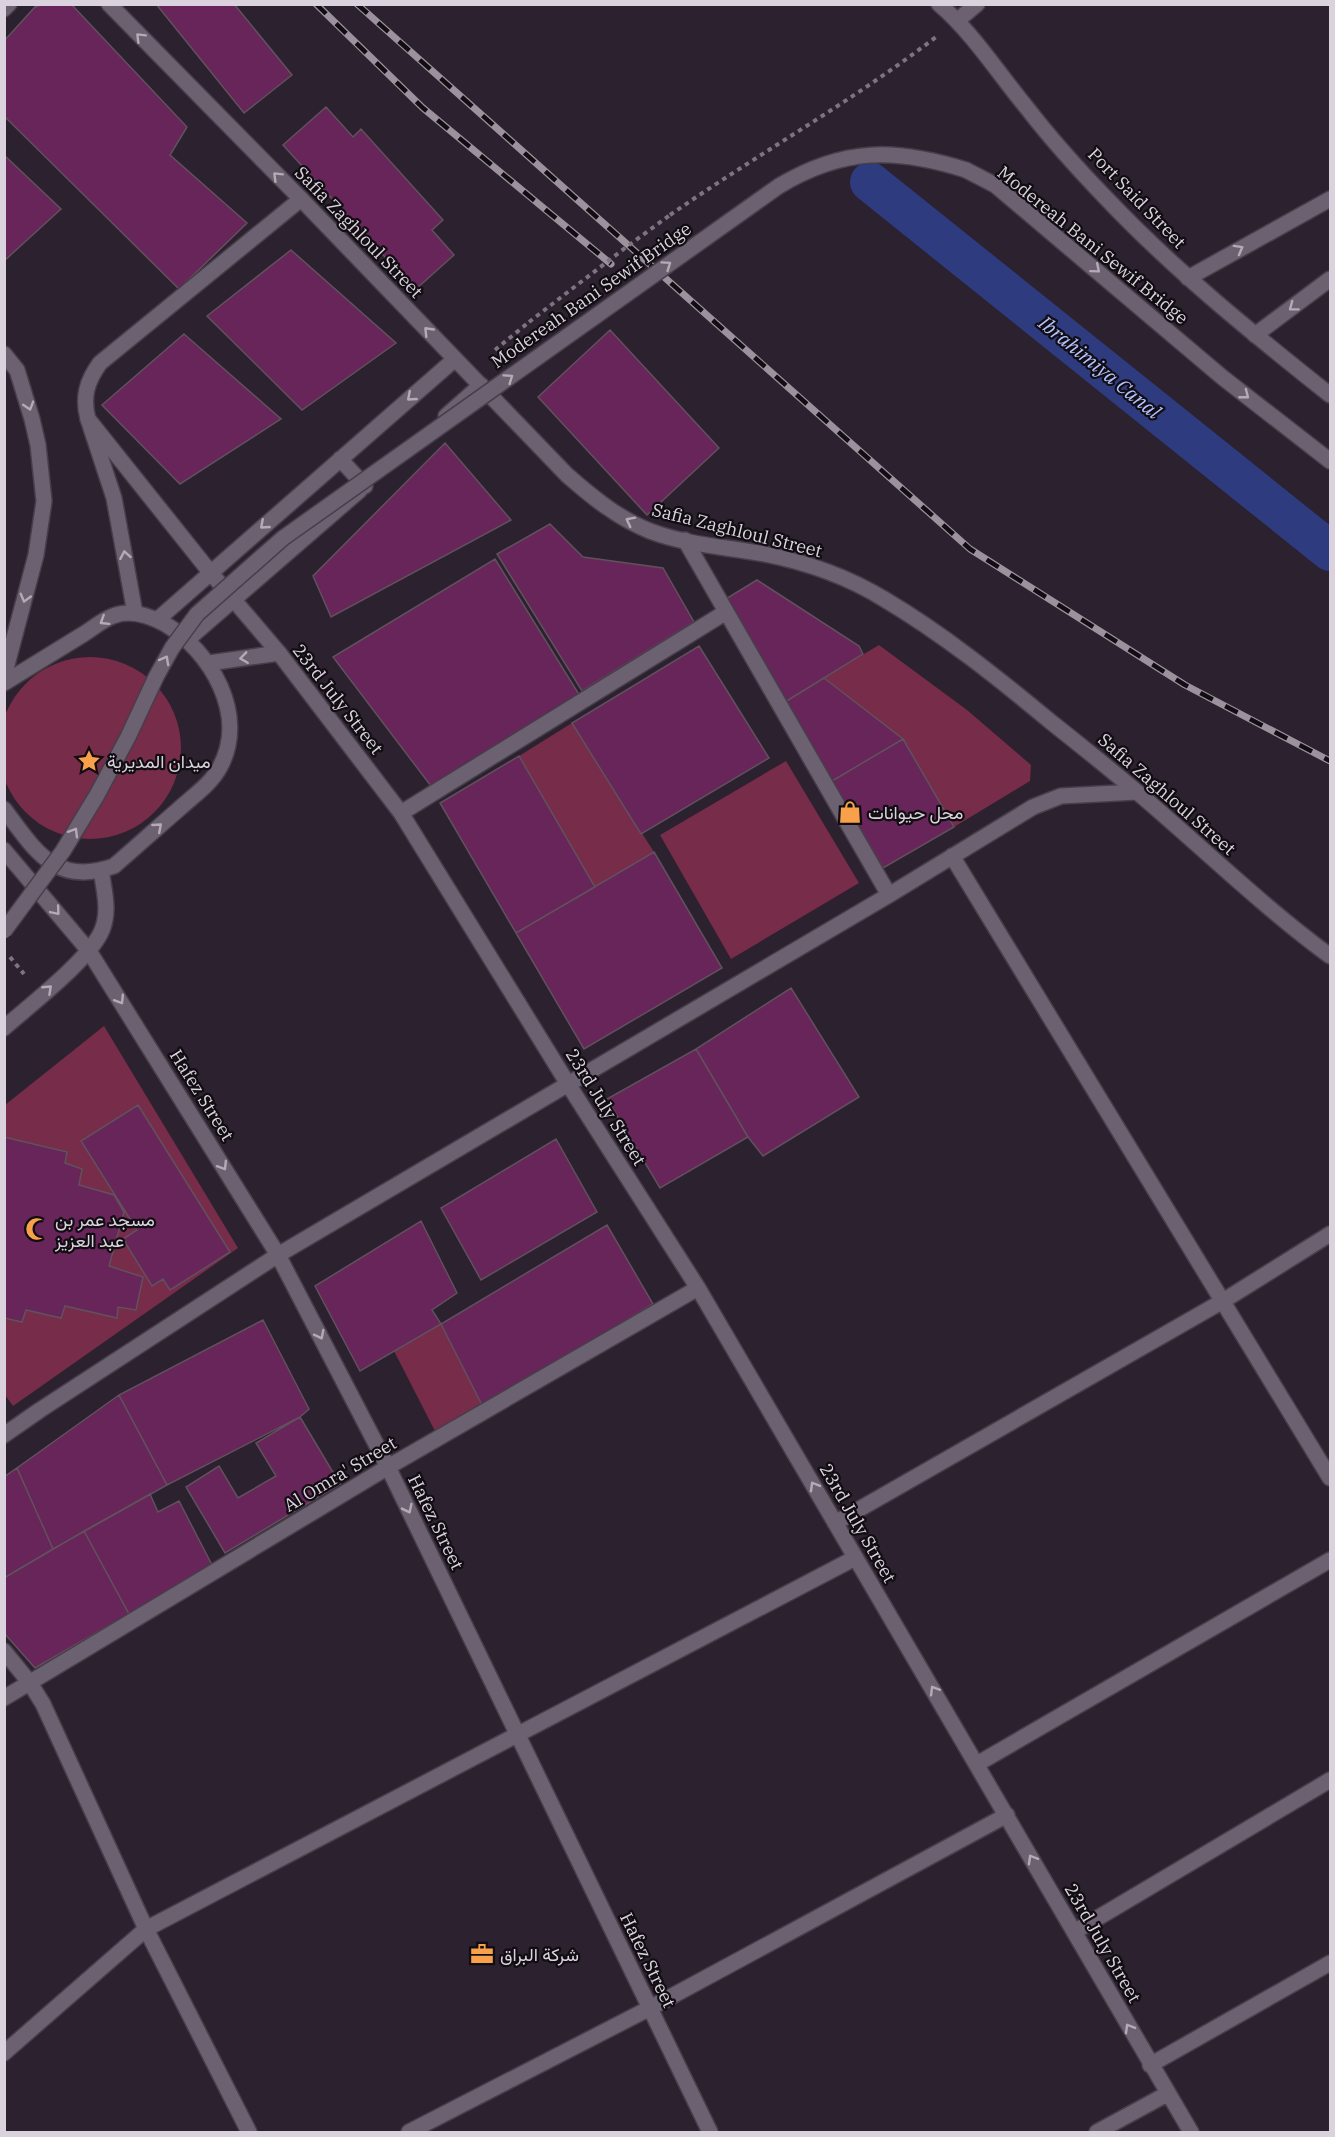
<svg xmlns="http://www.w3.org/2000/svg" width="1335" height="2137" viewBox="0 0 1335 2137" font-family="'IBM Plex Serif',Vazirmatn,serif">
<style>
.green{fill:#772c4a}
.lines{fill:none;stroke-linecap:round;stroke-linejoin:round}
.canal{stroke:#2e3b7f;stroke-width:40}
.building{fill:#672559;stroke:#61515d;stroke-width:1.5}
.lane-casing{stroke:#473e4a;stroke-width:18}
.street-casing{stroke:#473e4a;stroke-width:18}
.secondary-casing{stroke:#473e4a;stroke-width:18}
.path{stroke:#7d7480;stroke-width:4;stroke-dasharray:4.5 4.5;stroke-linecap:butt}
.lane{stroke:#6c6171;stroke-width:15}
.street{stroke:#6c6171;stroke-width:15}
.secondary{stroke:#6c6171;stroke-width:15}
.rail-casing{stroke:#9b929e;stroke-width:7}
.rail{stroke:#110d13;stroke-width:4.5;stroke-dasharray:14;stroke-linecap:butt}
.secondary-bridge-casing{stroke:#473e4a;stroke-width:18;stroke-linecap:butt}
.path-bridge{stroke:#7d7480;stroke-width:4;stroke-dasharray:4.5 4.5;stroke-linecap:butt}
.secondary-bridge{stroke:#6c6171;stroke-width:15}
.oneway{stroke:#b4abb7}
.labels{text-anchor:middle;dominant-baseline:central;stroke-width:4.5;stroke-linejoin:round;paint-order:stroke}
.street-label{font-size:18px;fill:#dad3dd;stroke:#110d13}
.poi-label{font-size:18px;fill:#dad3dd;stroke:#110d13;text-anchor:start}
.water-label{font-size:20px;font-style:italic;fill:#b1c2ff;stroke:#110d13}
</style>
<rect width="100%" height="100%" fill="#2b212f"/>
<path class="green" d="M879,645l88,65 64,55 -1,16 -76,46 -51,-88 -79,-61z
M-1 748a91 91 0 1 1 182 0a91 91 0 1 1-182 0Z
M572,723l82,129 -59,35 -76,-131z
M786,761l73,122 -128,76 -71,-124z
M104,1026l134,222 -225,158 -8,-11v-290z
M441,1324l42,83 -47,26 -42,-82z"/>
<g class="lines">
<path class="canal" d="M870,182l460,369"/>
</g>
<path class="building" d="M44,4h27l116,123 -17,28 77,68 -68,66 -175,-173v-75l31,-34z
M156,4h78l58,71 -48,38z
M326,107l27,30 8,-8 82,91 -11,10 22,25 -39,35 -132,-145z
M4,155l57,54 -57,52z
M291,250l105,93 -94,67 -95,-94z
M610,330l109,118 -72,67 -109,-118z
M184,334l97,85 -101,65 -78,-79z
M445,443l66,77 -180,97 -18,-41z
M550,524l33,33 80,11 31,54 -112,69 -85,-137z
M495,559l85,137 -146,94 -101,-133z
M757,580l102,66 4,8 -78,48 -61,-102z
M699,646l70,112 -128,76 -69,-111z
M824,678l79,61 -71,42 -47,-79z
M903,739l51,88 -71,41 -51,-87z
M519,756l76,131 -79,46 -76,-130z
M654,852l68,116 -138,81 -68,-116z
M791,988l68,109 -96,59 -15,-19 -52,-88z
M696,1049l52,88 -88,51 -53,-89z
M138,1105l92,147 -60,38 -7,-11 -11,7 -29,-47 14,-9 -56,-89z
M4,1137l63,15 -2,11 17,6 -3,16 35,10 10,17 -15,54 34,11 -7,33 -18,-3 -1,11 -52,-12 -4,12 -35,-8 -4,12 -18,-4z
M556,1139l41,73 -116,68 -40,-72z
M421,1221l36,72 -25,17 9,14 -81,47 -45,-85z
M607,1225l46,79 -170,103 -42,-83z
M263,1320l46,89 -9,8 -133,68 -48,-90z
M119,1395l48,90 -114,64 -36,-81z
M300,1417l40,67 -115,69 -39,-66 33,-21 19,32 38,-22 -20,-33z
M17,1468l36,81 -49,29v-101z
M150,1494l8,18 21,-11 33,64 -83,49 -45,-83z
M84,1531l45,83 -94,54 -31,-35v-55z"/>
<g class="lines">
<g class="lane-casing">
<path id="lane" d="M1255,335l75,-56"/>
</g>
<g class="street-casing">
<path id="street" d="M4,9l5,-5
M958,20l19,-16
M301,199l-201,164c-13,18 -18,34 -12,56l122,153 69,81 122,160 167,271 130,204 493,844
M1188,278l142,-79
M685,540l204,355
M401,813l325,-201
M952,856l378,622
M89,951l189,304 110,212 322,665
M4,1435l36,-25 238,-155 611,-360 144,-88 28,-11 76,-4
M835,1523l388,-222 107,-67
M4,1651l26,32 13,21 103,225 103,203
M4,1698l384,-231 310,-179
M977,1764l353,-204
M1074,1932l256,-152
M4,2053l142,-124 709,-371
M1150,2065l180,-102
M409,2132l241,-124 357,-193
M1097,2132l70,-38"/>
</g>
<g class="secondary-casing">
<path id="secondary" d="M109,4l192,195 266,276c25,22 52,44 83,56 36,14 77,16 114,23 41,8 84,23 120,45 59,35 114,79 167,123 29,23 58,46 86,70 65,55 125,114 193,164
M939,4c34,29 59,69 88,104 24,31 51,61 78,89 69,73 147,136 225,198
M966,170l29,15 227,192 108,84
M4,354l13,16 15,49 6,26 6,56 -8,54 -32,121
M446,416l35,-31
M88,419l26,79 21,115
M340,459l25,27
M157,620l298,-261
M187,640l173,-150
M209,663l70,-10
M4,683c26,-16 52,-32 78,-48 10,-6 20,-15 31,-19 17,-7 37,0 52,8 46,27 83,91 55,143 -9,17 -27,29 -41,42 -22,19 -43,38 -65,57 -59,21 -79,-16 -110,-57
M4,850l85,101
M4,1028c25,-22 87,-70 98,-98 8,-19 2,-40 -1,-60"/>
</g>
<path class="path" d="M670,215c88,-61 181,-113 266,-178
M495,350l34,-28
M10,957l14,17"/>
<use href="#lane" class="lane"/>
<use href="#street" class="street"/>
<use href="#secondary" class="secondary"/>
<g class="rail-casing">
<path id="rail" d="M316,4l107,104 188,156
M357,4l613,545 215,136 145,76"/>
</g>
<use href="#rail" class="rail"/>
<g class="secondary-bridge-casing">
<path id="secondary-bridge" d="M4,931l59,-80 34,-56 31,-58 28,-60 16,-29 25,-34 86,-76 496,-352c65,-39 117,-38 187,-16"/>
</g>
<path class="path-bridge" d="M529,322l96,-74 45,-33"/>
<use href="#secondary-bridge" class="secondary-bridge"/>
</g>
<defs><path id="oneway-chevron" d="M-2-3.5L2.5 0L-2 3.5" fill="none" stroke-width="1.6" stroke-linecap="round" stroke-linejoin="round" transform="scale(1.5)"/></defs>
<g class="oneway">
<use href="#oneway-chevron" transform="translate(140 37) rotate(-135)"/>
<use href="#oneway-chevron" transform="translate(277 176) rotate(-135)"/>
<use href="#oneway-chevron" transform="translate(1239 249) rotate(-29)"/>
<use href="#oneway-chevron" transform="translate(667 265) rotate(-35)"/>
<use href="#oneway-chevron" transform="translate(1096 269) rotate(40)"/>
<use href="#oneway-chevron" transform="translate(1293 307) rotate(143)"/>
<use href="#oneway-chevron" transform="translate(428 331) rotate(-134)"/>
<use href="#oneway-chevron" transform="translate(509 378) rotate(-35)"/>
<use href="#oneway-chevron" transform="translate(1245 395) rotate(38)"/>
<use href="#oneway-chevron" transform="translate(411 397) rotate(139)"/>
<use href="#oneway-chevron" transform="translate(29 406) rotate(73)"/>
<use href="#oneway-chevron" transform="translate(630 521) rotate(-153)"/>
<use href="#oneway-chevron" transform="translate(264 525) rotate(139)"/>
<use href="#oneway-chevron" transform="translate(125 555) rotate(-100)"/>
<use href="#oneway-chevron" transform="translate(25 598) rotate(105)"/>
<use href="#oneway-chevron" transform="translate(104 621) rotate(148)"/>
<use href="#oneway-chevron" transform="translate(244 658) rotate(172)"/>
<use href="#oneway-chevron" transform="translate(165 660) rotate(-61)"/>
<use href="#oneway-chevron" transform="translate(158 827) rotate(-41)"/>
<use href="#oneway-chevron" transform="translate(74 832) rotate(-59)"/>
<use href="#oneway-chevron" transform="translate(56 911) rotate(50)"/>
<use href="#oneway-chevron" transform="translate(48 989) rotate(-43)"/>
<use href="#oneway-chevron" transform="translate(120 1000) rotate(58)"/>
<use href="#oneway-chevron" transform="translate(223 1166) rotate(58)"/>
<use href="#oneway-chevron" transform="translate(320 1335) rotate(63)"/>
<use href="#oneway-chevron" transform="translate(814 1486) rotate(-120)"/>
<use href="#oneway-chevron" transform="translate(408 1509) rotate(64)"/>
<use href="#oneway-chevron" transform="translate(934 1690) rotate(-121)"/>
<use href="#oneway-chevron" transform="translate(1032 1859) rotate(-120)"/>
<use href="#oneway-chevron" transform="translate(1129 2028) rotate(-120)"/>
</g>
<defs>
<g id="sight-bare" transform="scale(1.8)"><path d="M0-6L1.8-2.2L6-1.7L2.9 1.2L3.7 5.4L0 3.3L-3.7 5.4L-2.9 1.2L-6-1.7L-1.8-2.2Z" fill="#f8a14a" stroke="#110d13" stroke-width="2.5" paint-order="stroke"/></g>
<g id="shop-bare" transform="scale(1.8)"><path d="M-5-2.5h2.3a2.7 3.5 0 0 1 5.4 0H5L5.5 6h-11ZM-1.5-2.5h3a1.5 2.3 0 0 0-3 0Z" fill="#f8a14a" stroke="#110d13" stroke-width="2.5" paint-order="stroke"/></g>
<g id="mosque-bare" transform="scale(1.8)"><path d="M3.5-4.9A6 6 0 1 0 3.5 4.9A5 5 0 1 1 3.5-4.9Z" fill="#f8a14a" stroke="#110d13" stroke-width="2.5" paint-order="stroke"/></g>
<g id="office-bare" transform="scale(1.8)"><path d="M-6-3h4V-5.5h4V-3h4V5H-6ZM-1-4.5V-3h2v-1.5ZM-6 0V1H6V0Z" fill="#f8a14a" stroke="#110d13" stroke-width="2.5" paint-order="stroke"/></g>
</defs>
<g fill-rule="evenodd">
<use href="#sight-bare" x="89" y="761"/>
<use href="#shop-bare" x="850" y="812"/>
<use href="#mosque-bare" x="37" y="1229"/>
<use href="#office-bare" x="482" y="1954"/>
</g>
<g class="labels">
<g class="street-label">
<text transform="translate(1137 198) rotate(46)">Port Said Street</text>
<text transform="translate(359 232) rotate(46)">Safia Zaghloul Street</text>
<text transform="translate(1093 245) rotate(39)">Modereah Bani Sewif Bridge</text>
<text transform="translate(591 295) rotate(-35)">Modereah Bani Sewif Bridge</text>
<text transform="translate(737 530) rotate(14)">Safia Zaghloul Street</text>
<text transform="translate(338 699) rotate(52)">23rd July Street</text>
<text transform="translate(1167 794) rotate(41)">Safia Zaghloul Street</text>
<text transform="translate(202 1095) rotate(58)">Hafez Street</text>
<text transform="translate(606 1107) rotate(58)">23rd July Street</text>
<text transform="translate(340 1474) rotate(-31)">Al Omra' Street</text>
<text transform="translate(436 1522) rotate(64)">Hafez Street</text>
<text transform="translate(858 1523) rotate(60)">23rd July Street</text>
<text transform="translate(1103 1943) rotate(60)">23rd July Street</text>
<text transform="translate(648 1960) rotate(64)">Hafez Street</text>
</g>
<g class="poi-label">
<text x="107" y="761">ميدان المديرية</text>
<text x="868" y="812">محل حيوانات</text>
<text x="55" y="1219">مسجد عمر بن<tspan x="55" dy="21">عبد العزيز</tspan></text>
<text x="500" y="1954">شركة البراق</text>
</g>
<g class="water-label">
<text transform="translate(1100 367) rotate(39)">Ibrahimiya Canal</text>
</g>
</g>
<rect width="1335" height="2137" fill="none" stroke="#dad3dd" stroke-width="12"/>
</svg>
